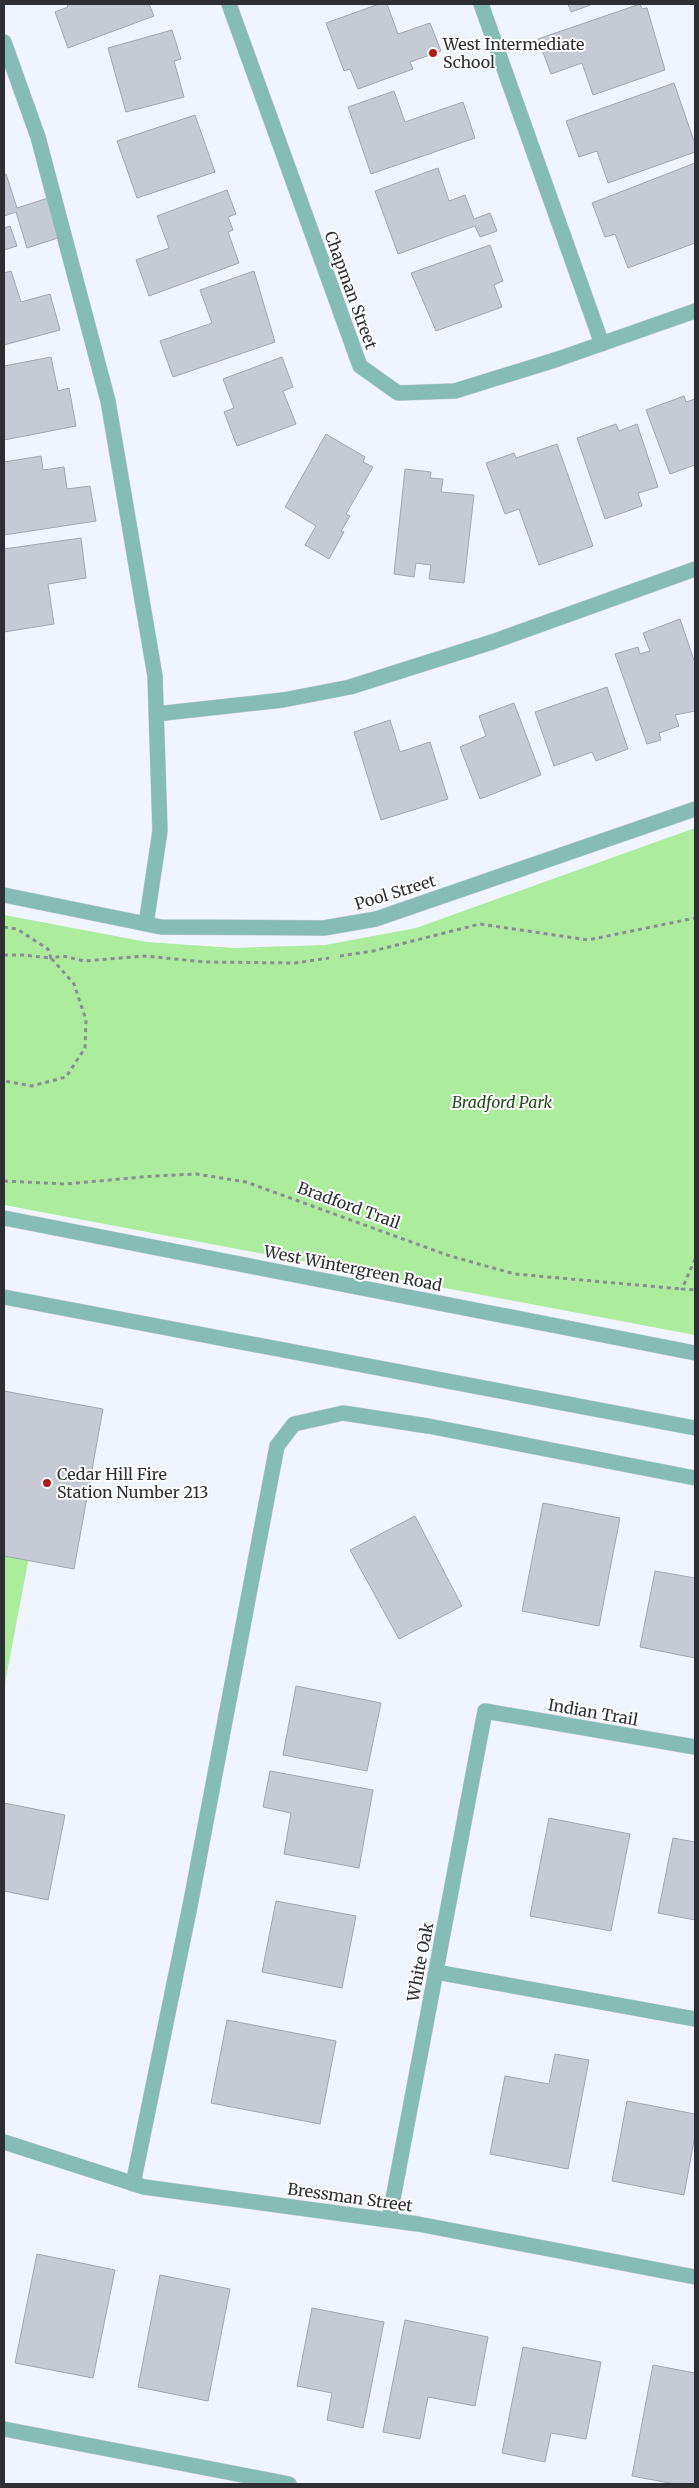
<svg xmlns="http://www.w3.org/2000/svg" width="699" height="2488" viewBox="0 0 699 2488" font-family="Merriweather,serif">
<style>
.green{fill:#acec9d}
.building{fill:#c6cad5;stroke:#a2a6b0}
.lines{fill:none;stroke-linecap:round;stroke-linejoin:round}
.minor-casing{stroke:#cdd1da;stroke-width:16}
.path{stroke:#8c8e96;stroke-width:3;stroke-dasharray:4 4;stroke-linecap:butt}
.minor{stroke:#86bcb6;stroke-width:15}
.poi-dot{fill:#ae1e18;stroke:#fff;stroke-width:2}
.labels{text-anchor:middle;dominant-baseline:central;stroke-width:4;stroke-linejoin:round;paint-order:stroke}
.poi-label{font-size:16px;fill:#2e2f33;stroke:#fff;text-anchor:start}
.street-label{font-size:16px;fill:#2e2f33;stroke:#fff}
.park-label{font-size:16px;font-style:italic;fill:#234d18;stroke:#fff}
</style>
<rect width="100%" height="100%" fill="#f0f4ff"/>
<path class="green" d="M695,828v507l-691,-130v-290l143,27 87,6 91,-3 91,-17z
M4,1552l25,5 -25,131z"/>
<path class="building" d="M67,4h82l5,12 -86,32 -13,-36 13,-5z
M379,4h8l11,30 32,-11 11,28 -31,11 3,7 -55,20 -8,-20 -6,2 -18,-48z
M568,4h25l-22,8z
M640,4l2,5 5,-1 18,62 -72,25 -11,-32 -31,11 -13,-35z
M172,30l9,29 -7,2 10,36 -58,15 -18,-64z
M674,83l21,61v8l-87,31 -11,-32 -18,6 -13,-36z
M394,91l11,31 58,-20 12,36 -104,36 -23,-67z
M195,115l20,57 -78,26 -20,-57z
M695,163v80l-67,25 -13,-34 -10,3 -13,-34z
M438,168l11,33 16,-6 9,24 16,-6 7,18 -17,6 -5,-11 -77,28 -23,-63z
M6,174l11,34 31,-10 13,39 -34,11 -11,-36 -12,4v-41z
M227,190l9,24 -8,3 5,13 -5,2 11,31 -90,33 -13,-36 33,-12 -12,-32z
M10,226l7,20 -13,4v-22z
M490,245l13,36 -9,4 8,22 -66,24 -25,-58z
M11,271l10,31 29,-8 10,36 -56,15v-72z
M254,271l21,71 -102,35 -13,-36 52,-18 -12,-33z
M51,357l7,34 11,-3 7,38 -72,14v-74z
M282,357l11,30 -10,4 13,33 -59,22 -13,-34 10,-4 -11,-29z
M684,396l2,6 9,-3v66l-25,9 -24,-64z
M616,424l3,7 18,-7 21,63 -20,6 4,13 -37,13 -28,-81z
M326,434l39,23 -2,5 10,5 -27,47 4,2 -9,15 3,1 -15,27 -24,-14 11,-19 -31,-19z
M557,444l36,102 -54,19 -20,-56 -14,5 -19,-51 28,-10 2,5z
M41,456l2,14 21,-3 3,22 23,-3 6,35 -92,14v-73z
M405,469l26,3 -1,6 13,1 -2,13 33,3 -10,88 -35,-4 2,-14 -15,-2 -2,14 -20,-3z
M81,538l5,40 -38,6 6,40 -50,8v-83z
M680,619l15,44v48l-20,4 4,11 -20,7 2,7 -14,4 -32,-90 23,-7 2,7 10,-3 -7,-18z
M607,687l21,62 -32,12 -4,-9 -38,14 -19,-54z
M514,703l27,72 -61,24 -20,-52 26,-11 -7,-20z
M390,720l10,32 30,-10 18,57 -67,21 -27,-88z
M4,1391l99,18 -29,160 -70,-13z
M543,1503l77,15 -21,108 -77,-15z
M415,1516l47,90 -63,33 -49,-89z
M655,1571l40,7v80l-55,-11z
M296,1686l85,17 -14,68 -84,-16z
M270,1771l103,19 -14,78 -75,-14 7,-41 -28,-6z
M4,1803l61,12 -17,85 -44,-9z
M549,1818l81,16 -19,97 -81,-15z
M673,1838l22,4v78l-37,-7z
M276,1901l80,15 -14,72 -80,-16z
M227,2020l109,21 -16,83 -109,-21z
M555,2054l34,6 -21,109 -78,-15 15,-78 44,8z
M627,2101l68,13v21l-11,60 -72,-14z
M37,2254l78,16 -22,108 -78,-15z
M160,2275l70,14 -22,112 -70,-14z
M312,2308l72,14 -21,106 -36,-8 5,-27 -35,-7z
M405,2320l83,17 -13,69 -47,-9 -8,42 -37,-7z
M523,2347l78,15 -15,77 -35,-6 -6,29 -43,-9z
M653,2365l42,8v111h-20l-43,-8z"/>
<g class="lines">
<g class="minor-casing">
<path id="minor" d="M229,4l131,362 38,27 57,-2 103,-32 137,-48
M481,4l121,340
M4,42l34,95 70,264 47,275 5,155 -14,93
M156,714l127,-14 67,-13 142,-45 203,-73
M4,895l157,32 163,1 52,-9 319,-110
M4,1218l691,135
M4,1297l691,131
M436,1972l259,47
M4,2142l140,45 274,37 277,53
M133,2184l58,-283 86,-455 17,-22 49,-11 85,13 267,52
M389,2220l96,-509 210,36
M4,2429l285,55"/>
</g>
<path class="path" d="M4,927l13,2 31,20 3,9 12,-2 21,5 61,-5 60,6 90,1 34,-5
M4,955h19l28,3 23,26 12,36 -1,28 -19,29 -34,9 -28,-5
M340,956l33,-5 107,-27 108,16 107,-22
M4,1181l62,3 87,-8 43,-2 50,8 204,74 65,18 167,15
M695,1259l-13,30 13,1"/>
<use href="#minor" class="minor"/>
</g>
<g class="poi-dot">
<circle cx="433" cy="53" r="5"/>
<circle cx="47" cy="1483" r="5"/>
</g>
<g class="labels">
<g class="poi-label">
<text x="443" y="44">West Intermediate<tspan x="443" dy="18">School</tspan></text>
<text x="57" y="1474">Cedar Hill Fire<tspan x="57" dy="18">Station Number 213</tspan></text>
</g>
<g class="street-label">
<text transform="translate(351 290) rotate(70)">Chapman Street</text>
<text transform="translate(395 892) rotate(-17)">Pool Street</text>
<text transform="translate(349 1205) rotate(20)">Bradford Trail</text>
<text transform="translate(353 1268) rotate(11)">West Wintergreen Road</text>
<text transform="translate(593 1712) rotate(10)">Indian Trail</text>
<text transform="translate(420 1962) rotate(-79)">White Oak</text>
<text transform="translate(350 2197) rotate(8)">Bressman Street</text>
</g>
<g class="park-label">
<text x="502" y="1102">Bradford Park</text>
</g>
</g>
<rect width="699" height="2488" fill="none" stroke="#2e2f33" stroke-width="10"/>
</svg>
